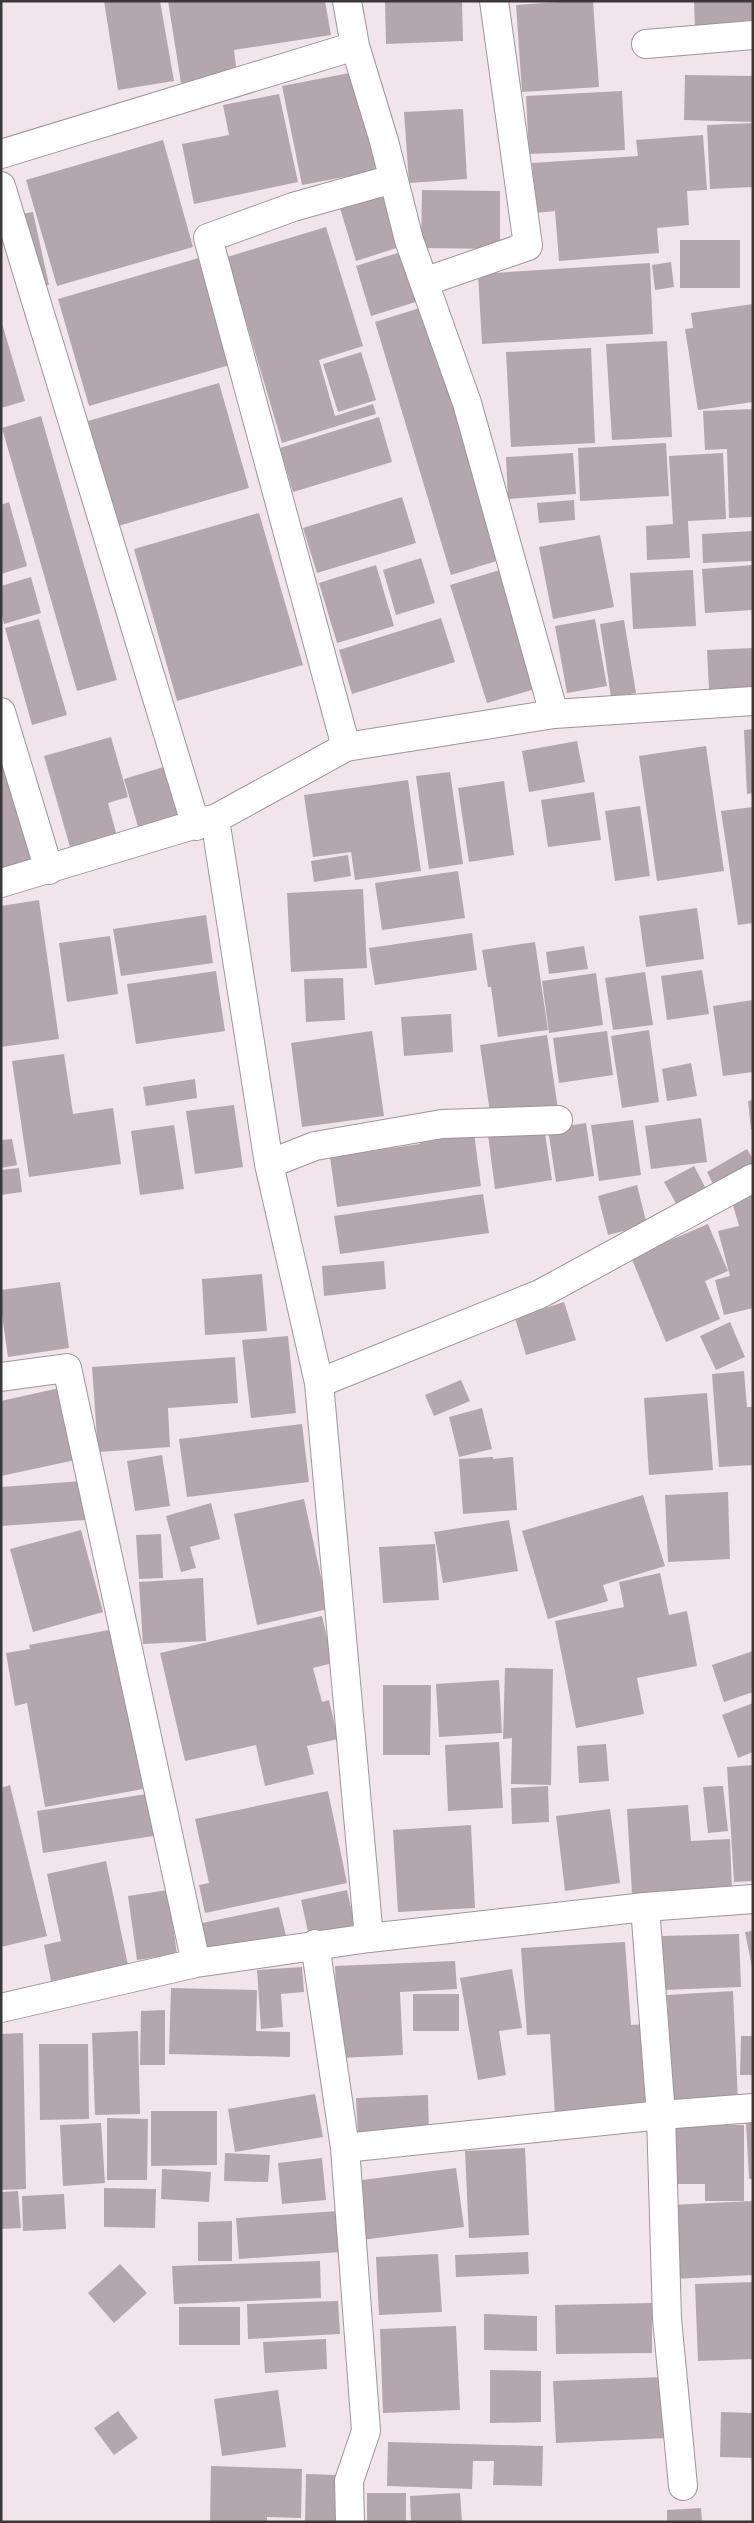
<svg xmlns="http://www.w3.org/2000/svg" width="754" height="2523" viewBox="0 0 754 2523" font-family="'Work Sans',sans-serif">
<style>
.building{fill:#b3a7ad}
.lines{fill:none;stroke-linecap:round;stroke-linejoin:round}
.minor-casing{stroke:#a0949a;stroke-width:30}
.minor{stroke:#fff;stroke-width:28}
</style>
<rect width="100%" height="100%" fill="#f1e4eb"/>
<path class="building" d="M104,1h56l14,80 -56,9z
M168,1h157l6,34 -97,15 3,24 -56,9z
M385,1h77l1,40 -77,3z
M573,1h20l6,86 -77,5 -6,-87z
M694,1h59v25l-58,3z
M360,71l20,99 -78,15 -20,-99z
M685,75l68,1v46l-69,-2z
M622,91l3,59 -96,4 -3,-58z
M279,94l19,88 -104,22 -12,-60 47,-9 -6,-30z
M463,109l4,70 -58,4 -5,-71z
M753,123v64l-43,2 -3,-64z
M703,135l4,55 -20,1 2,34 -32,3 2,25 -100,8 -4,-50 -19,2 -4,-50 106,-7 -2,-16z
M163,140l30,107 -136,39 -31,-106z
M390,189l16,56 -50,16 -17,-56z
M422,190l78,1v58l-79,-1z
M33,212l16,73 -12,3 -16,-74z
M326,227l37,119 -44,14 16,56 38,-12 3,10 -94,29 -55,-186z
M680,240h60v48h-60z
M404,251l15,50 -48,15 -15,-50z
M202,257l31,107 -144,42 -31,-107z
M671,262l3,25 -19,3 -3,-25z
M650,263l3,71 -171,10 -4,-70z
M753,304v98l-55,8 -13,-81 8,-1 -2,-15z
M423,307l77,253 -49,15 -76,-253z
M1,320l24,81 -24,7z
M667,341l5,96 -60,3 -6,-96z
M591,348l4,95 -84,4 -5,-95z
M361,352l15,48 -38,12 -15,-48z
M219,383l30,105 -131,38 -30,-105z
M753,409v108l-24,1 -2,-69 -22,1 -2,-39z
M41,416l76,264 -40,11 -75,-263z
M379,417l13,45 -99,30 -13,-44z
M666,443l3,53 -89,5 -2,-53z
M573,453l3,41 -68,5 -2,-42z
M723,453l3,66 -38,2 2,37 -43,2 -1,-34 27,-2 -4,-68z
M402,497l14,46 -99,30 -14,-45z
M574,500l1,20 -36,3 -2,-20z
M9,502l18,64 -26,8v-69z
M259,513l44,152 -126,36 -43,-152z
M753,531v30l-50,2 -1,-29z
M600,535l14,72 -61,12 -14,-72z
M421,558l14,45 -39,12 -13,-45z
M376,565l18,61 -57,17 -18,-60z
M753,565v45l-48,3 -3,-44z
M500,570l35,119 -48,14 -37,-118z
M693,570l3,56 -63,3 -3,-56z
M31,577l10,36 -37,11 -3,-12v-26z
M441,618l14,44 -103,32 -13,-44z
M39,619l28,96 -35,10 -27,-97z
M595,619l12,67 -40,7 -12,-67z
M624,620l12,73 -25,4 -11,-73z
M753,648v39l-44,2 -2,-39z
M753,729v64l-6,1 -3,-64z
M1,732l37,126 -37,11z
M111,737l17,60 -20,6 10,37 -46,14 -28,-98z
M577,741l8,41 -56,10 -7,-41z
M706,746l18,125 -67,10 -18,-125z
M167,766l15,52 -43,12 -15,-51z
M450,772l13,92 -34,5 -13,-93z
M408,780l13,91 -66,9 -4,-28 -38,5 -9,-62z
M504,781l10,74 -45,7 -11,-74z
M594,792l7,48 -53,7 -7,-47z
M640,806l10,70 -35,5 -10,-70z
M753,807v116l-15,2 -17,-114z
M348,855l3,21 -37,6 -3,-21z
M458,871l7,47 -83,12 -7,-47z
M363,889l4,79 -76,4 -4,-79z
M39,900l20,139 -58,8v-141z
M697,908l7,51 -58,8 -7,-51z
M206,915l7,48 -92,13 -8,-47z
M472,933l5,37 -102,15 -6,-37z
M110,936l8,58 -51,8 -8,-59z
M535,942l13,88 -50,7 -7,-50h-3l-6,-37z
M584,946l4,23 -39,5 -3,-22z
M702,970l7,44 -42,6 -6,-44z
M216,971l9,60 -89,13 -9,-60z
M645,972l8,53 -40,5 -8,-52z
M596,973l7,52 -54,8 -7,-52z
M343,978l2,42 -39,2 -2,-43z
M753,1000v72l-30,4 -10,-70z
M451,1014l2,38 -49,4 -3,-39z
M649,1030l10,72 -37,6 -11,-72z
M372,1031l12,85 -82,11 -11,-84z
M607,1031l6,44 -54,8 -6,-45z
M547,1035l11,74 -67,10 -11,-74z
M64,1054l9,60 40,-6 8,56 -92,13 -17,-116z
M691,1063l6,33 -30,5 -5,-32z
M195,1079l2,19 -51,8 -3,-19z
M753,1100v29h-2l-3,-28z
M234,1105l9,62 -48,7 -9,-63z
M701,1118l6,44 -56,7 -6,-43z
M633,1120l8,55 -42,6 -8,-56z
M586,1123l8,53 -38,6 -8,-53z
M174,1125l10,64 -44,6 -9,-64z
M544,1127l8,53 -57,9 -7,-54z
M474,1133l7,53 -144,21 -7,-50 90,-13v-3z
M12,1139l5,26 -16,3v-28z
M747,1149l6,10v12l-36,21 -10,-20z
M694,1166l13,25 -29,16 -14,-25z
M19,1168l3,24 -21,3v-25z
M637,1185l10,40 -39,10 -10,-39z
M753,1192v116l-29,7 -9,-35 15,-4 -12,-45 21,-5 -8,-28z
M483,1194l6,39 -149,21 -6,-38z
M708,1224l20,47 -23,10 15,38 -54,23 -35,-85z
M384,1261l2,28 -62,7 -2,-30z
M262,1274l5,57 -62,4 -3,-56z
M60,1282l9,66 -61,9 -7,-49v-18z
M564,1302l12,38 -50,15 -11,-37z
M730,1322l15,35 -29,13 -16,-34z
M288,1336l8,77 -45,5 -9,-78z
M235,1357l3,46 -70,5 2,39 -72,5 -6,-85z
M744,1371l3,36h6v58l-34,2 -7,-93z
M461,1380l9,21 -36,15 -9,-21z
M64,1387l16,72 -79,17v-75z
M707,1393l6,77 -64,5 -5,-77z
M482,1408l10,41 -33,8 -10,-40z
M302,1424l7,58 -122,15 -8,-58z
M162,1455l8,51 -35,5 -8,-50z
M493,1457v2l20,-2 4,53 -54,4 -4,-55z
M82,1481l3,39 -84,6v-39z
M728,1492l2,67 -62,3 -3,-67z
M643,1495l22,71 -62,19 5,16 -60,18 -26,-88z
M304,1499l24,110 -71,16 -23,-111z
M211,1503l9,36 -30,8 6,21 -15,4 -15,-56z
M509,1520l9,51 -75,12 -9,-51z
M81,1530l22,82 -70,20 -23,-83z
M161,1534l2,44 -24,1 -3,-44z
M435,1544l4,56 -56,3 -4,-56z
M660,1573l9,42 18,-4 10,55 -60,12 7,36 -68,14 -21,-107 69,-14 -5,-25z
M203,1578l3,63 -63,3 -4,-62z
M322,1616l11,47 -20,5 9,34 7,-2 9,39 -31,7 7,28 -49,12 -9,-41 -71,16 -25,-108z
M114,1629l29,160 -98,18 -18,-104 -12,3 -9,-53 24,-4 -1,-4z
M753,1651v41l-29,10 -12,-37z
M505,1668l48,1 -2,116 -40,-1 1,-46 -9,1z
M499,1680l3,53 -63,4 -3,-53z
M383,1685h48l-1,70h-47z
M753,1703v49l-15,6 -16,-43z
M499,1742l4,66 -55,3 -3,-66z
M606,1744l3,37 -30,2 -2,-37z
M753,1765v116l-19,1 -7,-115z
M10,1785l37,151 -46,11v-159z
M548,1786l1,36 -37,2 -1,-36z
M723,1786l5,45 -20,2 -5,-46z
M328,1791l19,92 -142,30 -6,-28 10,-2 -14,-64z
M153,1793l7,42 -117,18 -6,-42z
M688,1805l3,36 39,-2 2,50 -100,5 -5,-85z
M610,1809l10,74 -55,8 -9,-75z
M471,1825l4,83 -77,4 -5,-82z
M106,1861l22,104 -77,16 -7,-36 17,-4 -14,-67z
M168,1890l9,64 -40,6 -9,-64z
M347,1890l8,35 -46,11 -8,-36z
M279,1907l7,29 -78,16 -6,-29z
M753,1931v36h-1l-7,-35z
M739,1934l2,53 -78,3 -2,-54z
M625,1942l6,83 15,-1 6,85 -97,6 -5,-81 -23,1 -6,-87z
M455,1961l2,28 -57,3 3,63 -64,3 -4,-92z
M302,1967l2,25 -23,2 2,33 -22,2 -4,-59z
M512,1969l10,59 -23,3 7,44 -28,5 -18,-102z
M171,1988l86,2 -1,41 34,1v25l-121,-3z
M733,1991l5,111 -65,3 -6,-110z
M413,1994h46v37h-46z
M165,2010v55h-25l1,-54z
M138,2031l2,83 -45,1 -3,-82z
M23,2033l3,156 -25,1v-156z
M741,2036h12v39h-13z
M39,2044h49l1,75 -49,1z
M315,2094l8,43 -88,15 -7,-43z
M428,2095l1,39 -71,2 -2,-38z
M151,2111h66v54l-66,1z
M107,2118l41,1 -1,61h-40z
M746,2122h7v57h-4z
M101,2123l4,60 -42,3 -3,-61z
M673,2125h71v76h-39v-17h-32z
M525,2148l4,87 -60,3 -4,-87z
M225,2153l45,2 -2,27 -44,-1z
M322,2158l4,42 -44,4 -4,-41z
M456,2168l8,59 -103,13 -7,-59z
M162,2169l49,3 -2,30 -48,-3z
M104,2188l52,1 -1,39 -51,-1z
M18,2191l3,37 -20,1v-37z
M64,2194l2,35 -43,2 -1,-35z
M753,2201v74l-80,4 -3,-74z
M338,2211l3,41 -102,7 -3,-41z
M232,2221v40h-34v-39z
M528,2252l1,22 -73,3 -1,-22z
M438,2254l4,58 -63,3 -3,-58z
M320,2261l1,37 -147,6 -2,-38z
M120,2264l27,29 -33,30 -26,-30z
M753,2282v77l-55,2 -3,-77z
M338,2301l2,33 -92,5 -1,-35z
M652,2303v50l-96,1 -1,-49z
M179,2307h61v38h-61z
M484,2314l53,2v35l-53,-1z
M456,2326l4,84 -77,3 -3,-84z
M326,2339l1,30 -62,4 -2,-31z
M490,2370l51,1v51l-51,1z
M665,2377l3,61 -112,5 -3,-62z
M278,2390l8,57 -64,9 -8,-57z
M118,2411l20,27 -24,17 -20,-27z
M721,2412l32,1v45l-33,-1z
M388,2442l155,4 -1,40 -49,-1 1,-24h-21l-1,28 -85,-3z
M211,2466l91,3 -1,49 -34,-1v5h-57z
M306,2474l32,1 -1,47h-32z
M367,2493h39v29h-39z
M460,2493l2,29h-51l-1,-26z
M701,2508l1,14h-35v-12z"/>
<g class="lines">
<g class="minor-casing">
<path id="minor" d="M347,1l8,45 29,95 25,99 58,163 87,311
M646,44l107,-9
M1,154l354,-108
M1,186l195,640
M424,282l104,-36 -34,-245
M753,701l-199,13 -208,33 -131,72 54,345 50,219 50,555 276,-31 108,-8
M1,712l48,158
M346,747l-138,-509 85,-31 100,-28
M1,883l212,-64
M269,1164l46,-18 127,-22 116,-4
M1,1377l66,-9 129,595
M319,1383l221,-89 213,-116
M645,1907l16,208 6,204 16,167
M315,1944l30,204 21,283 -17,50 1,41
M1,2008l195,-45 173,-25
M345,2148l316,-33 92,-7"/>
</g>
<use href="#minor" class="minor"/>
</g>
<rect width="754" height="2523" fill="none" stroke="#3c3739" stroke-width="5"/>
</svg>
